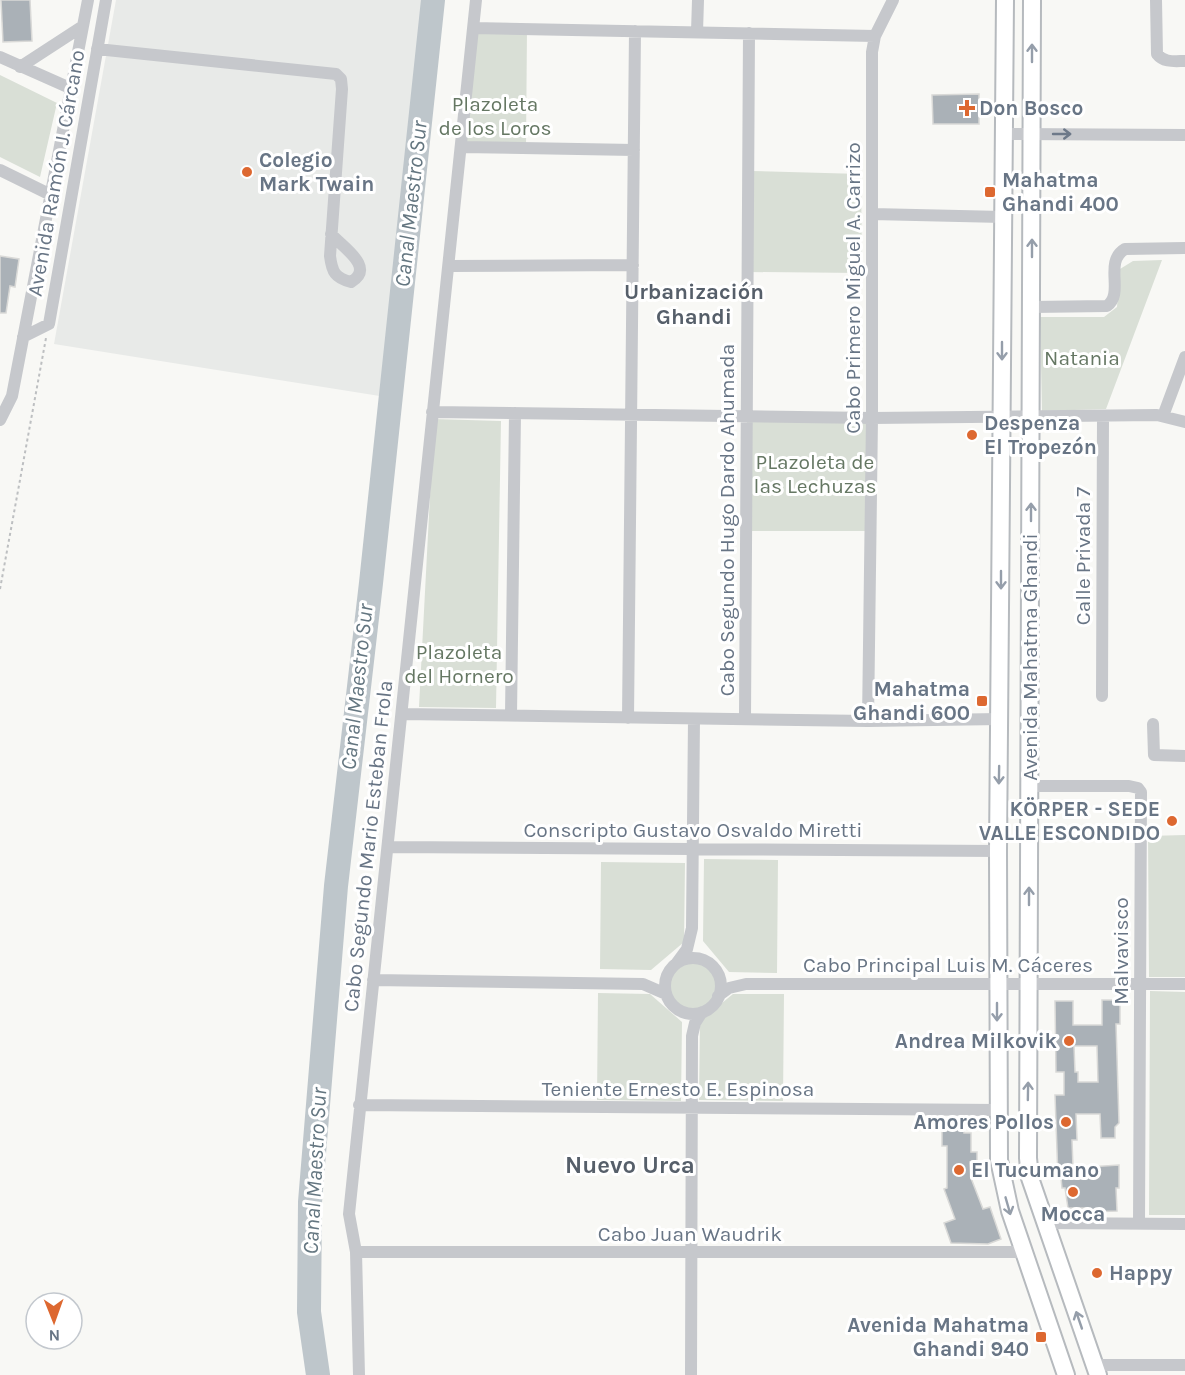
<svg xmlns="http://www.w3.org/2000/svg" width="1185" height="1375" viewBox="0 0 1185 1375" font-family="Karla,sans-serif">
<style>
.built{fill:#e8eae8}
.green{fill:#d9dfd6}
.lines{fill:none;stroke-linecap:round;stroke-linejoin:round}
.river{stroke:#bec6cb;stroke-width:24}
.building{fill:#aab1b7;stroke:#d9d9d7;stroke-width:1.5;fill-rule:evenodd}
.major-casing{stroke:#b6babe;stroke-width:20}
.path{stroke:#bdbfc1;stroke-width:2;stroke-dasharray:3 3;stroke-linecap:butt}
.minor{stroke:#c6c8cc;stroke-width:12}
.major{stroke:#fff;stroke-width:16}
.oneway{stroke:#959eaa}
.oneway2{stroke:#6d7989}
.poi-dot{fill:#dd6830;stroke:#fff;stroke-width:2}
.labels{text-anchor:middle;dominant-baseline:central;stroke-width:6;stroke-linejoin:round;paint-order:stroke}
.park-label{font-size:21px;fill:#657763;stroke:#fff}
.poi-label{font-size:21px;font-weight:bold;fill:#687585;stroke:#fff;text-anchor:start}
.street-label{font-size:21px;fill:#687585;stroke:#fff}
.water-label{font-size:22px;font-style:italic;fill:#647680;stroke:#fff}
.neighbourhood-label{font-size:22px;font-weight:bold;fill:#565f6a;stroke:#fff}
.quarter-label{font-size:24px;font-weight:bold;fill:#565f6a;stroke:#fff}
</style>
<rect width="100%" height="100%" fill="#f8f8f5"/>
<path class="built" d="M116,0h312l-42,397 -332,-53z"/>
<path class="green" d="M473,28l54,1 -1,118h-64z
M0,75l57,28 -17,74 -40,-20z
M751,171l110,3 1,99 -112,-1z
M1162,260l-56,149 -64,2 -2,-94h64l13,-10 3,-38 13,-8z
M747,415l125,3 -1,113h-124z
M434,419l67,2 -5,287 -77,-1z
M1185,835v142h-36l-1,-141z
M704,859l74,1 -1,113 -48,-1 -26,-31z
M601,862l84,1 -1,79 -33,28 -51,-1z
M666 986a27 27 0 1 1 54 0a27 27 0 1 1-54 0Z
M1150,991l35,1v223h-36z
M598,993l52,1 32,28 -1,79 -84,-1z
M733,994h51l-1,107 -84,-1 1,-79z"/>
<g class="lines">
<path class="river" d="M318,1375l-9,-63 1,-110 26,-316 35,-303 62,-583"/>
</g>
<path class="building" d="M1,0h29l2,41 -29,1z
M979,94v30h-46l-1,-29z
M0,256l19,3 -4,28 -5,-1 -4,27h-6z
M1102,1000h18v24h-4l3,99 -4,4v11h-14l-1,-24h-24l1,26h-5l1,28 46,-3v23h-3l1,23 -29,1v-4h-20l-3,-20h-3l-1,-10h-3l-3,-83h9v-23h-8l-1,-71h18v24h29zM1074,1046h23l1,36h-20v-10h-3z
M942,1127h22v6h7v19h6v10h-7l1,16 12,31 7,-2 11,32 -13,5 -37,-1 -7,-20 11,-4 -11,-30 3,-1v-42h-5z"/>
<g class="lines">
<g class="major-casing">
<path id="major" d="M1005,0l-7,851 1,309 11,51 56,164
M1032,0l-4,1158 2,20 68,197"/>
</g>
<path class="path" d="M0,589l46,-251"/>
<path class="minor" d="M1156,0l1,54c7,9 18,7 28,7
M473,28l402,8
M697,32l1,-32
M97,49l239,25 5,5 1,10 -12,167c2,16 5,22 21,26 25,-15 -9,-35 -20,-48
M0,57l70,31
M20,67l63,-41
M1003,134l182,1
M462,147l172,3
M0,170l51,25
M872,214l131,3
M449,266l184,-1
M1032,307l75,-1c18,-13 -4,-44 18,-57l60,-1
M23,337l26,-13 57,-324
M432,412l440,6 285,-3 28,7
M1163,416l22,-59
M0,420l12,-24 76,-396
M1102,696l1,-279
M402,714l466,7 132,-2
M511,715l4,-302
M628,718l7,-687
M745,719l4,-686
M868,721l4,-303v-366l3,-16 18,-36
M1153,724l1,31 31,1
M1030,786h99l9,2 3,4 -2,432
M388,847l610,4
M665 986a28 28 0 1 1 56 0a28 28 0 1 1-56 0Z
M676,964l11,-15 5,-21 2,-209
M373,980l270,4 23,10
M718,996l11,-8 17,-4h439
M359,1105l639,5
M1045,1223l140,1
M356,1252h668
M1095,1365h90
M359,1375l-3,-123 -7,-38 127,-1214
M691,1375l1,-339 3,-13 7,-11"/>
<use href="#major" class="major"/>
</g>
<defs><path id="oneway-shaft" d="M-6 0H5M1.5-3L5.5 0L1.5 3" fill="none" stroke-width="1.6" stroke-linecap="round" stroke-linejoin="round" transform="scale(1.5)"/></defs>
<g class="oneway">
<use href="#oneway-shaft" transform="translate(1032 53) rotate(-90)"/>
<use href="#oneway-shaft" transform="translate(1032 248) rotate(-90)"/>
<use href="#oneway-shaft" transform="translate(1002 351) rotate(90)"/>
<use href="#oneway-shaft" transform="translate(1031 512) rotate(-90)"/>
<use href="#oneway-shaft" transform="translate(1001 580) rotate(90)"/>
<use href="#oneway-shaft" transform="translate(999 775) rotate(91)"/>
<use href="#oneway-shaft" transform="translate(1029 896) rotate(-90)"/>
<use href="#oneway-shaft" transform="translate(997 1012) rotate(90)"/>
<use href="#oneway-shaft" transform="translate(1028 1091) rotate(-89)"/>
<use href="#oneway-shaft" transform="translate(1008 1206) rotate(74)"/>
<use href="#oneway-shaft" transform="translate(1079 1320) rotate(-109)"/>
</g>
<use class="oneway2" href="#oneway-shaft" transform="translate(1062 134)"/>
<g class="poi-dot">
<path d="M964 99h6v6h6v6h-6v6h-6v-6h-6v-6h6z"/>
<circle cx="247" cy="172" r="6"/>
<rect x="984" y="186" width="12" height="12" rx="3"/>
<circle cx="972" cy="435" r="6"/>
<rect x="976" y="695" width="12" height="12" rx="3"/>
<circle cx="1172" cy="821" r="6"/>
<circle cx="1069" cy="1041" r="6"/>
<circle cx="1066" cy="1122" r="6"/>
<circle cx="959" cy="1170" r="6"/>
<circle cx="1073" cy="1192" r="6"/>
<circle cx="1097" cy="1273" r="6"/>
<rect x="1035" y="1331" width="12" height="12" rx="3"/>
</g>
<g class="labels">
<g class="park-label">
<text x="495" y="104">Plazoleta<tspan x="495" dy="24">de los Loros</tspan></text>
<text x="1082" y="358">Natania</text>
<text x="815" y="462">PLazoleta de<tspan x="815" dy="24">las Lechuzas</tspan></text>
<text x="459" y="652">Plazoleta<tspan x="459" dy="24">del Hornero</tspan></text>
</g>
<g class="poi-label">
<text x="979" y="108">Don Bosco</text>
<text x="259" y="160">Colegio<tspan x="259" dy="24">Mark Twain</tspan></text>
<text x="1002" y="180">Mahatma<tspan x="1002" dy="24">Ghandi 400</tspan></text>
<text x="984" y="423">Despenza<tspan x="984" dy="24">El Tropezón</tspan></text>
<text x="970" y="689" text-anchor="end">Mahatma<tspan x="970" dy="24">Ghandi 600</tspan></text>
<text x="1160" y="809" text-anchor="end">KÖRPER - SEDE<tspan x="1160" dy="24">VALLE ESCONDIDO</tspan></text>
<text x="1057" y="1041" text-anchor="end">Andrea Milkovik</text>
<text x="1054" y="1122" text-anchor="end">Amores Pollos</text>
<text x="971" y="1170">El Tucumano</text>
<text x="1073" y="1214" text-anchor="middle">Mocca</text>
<text x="1109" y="1273">Happy</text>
<text x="1029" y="1325" text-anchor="end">Avenida Mahatma<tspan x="1029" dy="24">Ghandi 940</tspan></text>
</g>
<g class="street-label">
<text transform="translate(56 173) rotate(-80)">Avenida Ramón J. Cárcano</text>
<text transform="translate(853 288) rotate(-90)">Cabo Primero Miguel A. Carrizo</text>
<text transform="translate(727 520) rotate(-90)">Cabo Segundo Hugo Dardo Ahumada</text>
<text transform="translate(1083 556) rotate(-90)">Calle Privada 7</text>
<text transform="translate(1030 657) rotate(-90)">Avenida Mahatma Ghandi</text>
<text x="693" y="830">Conscripto Gustavo Osvaldo Miretti</text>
<text transform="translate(368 846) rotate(-84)">Cabo Segundo Mario Esteban Frola</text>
<text transform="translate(1121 951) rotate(-90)">Malvavisco</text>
<text x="948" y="965">Cabo Principal Luis M. Cáceres</text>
<text x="678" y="1089">Teniente Ernesto E. Espinosa</text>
<text x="690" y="1234">Cabo Juan Waudrik</text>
</g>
<g class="water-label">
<text transform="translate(411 204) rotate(-84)">Canal Maestro Sur</text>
<text transform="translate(357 687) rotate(-84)">Canal Maestro Sur</text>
<text transform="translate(315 1171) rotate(-87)">Canal Maestro Sur</text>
</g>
<g class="neighbourhood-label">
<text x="694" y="292">Urbanización<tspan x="694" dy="25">Ghandi</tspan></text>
</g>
<g class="quarter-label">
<text x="630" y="1165">Nuevo Urca</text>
</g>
</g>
<g transform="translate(54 1321) rotate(179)"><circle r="28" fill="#ffffff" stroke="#c3c8ce" stroke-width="1.5"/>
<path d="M0-4.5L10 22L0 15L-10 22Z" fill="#dd6830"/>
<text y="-9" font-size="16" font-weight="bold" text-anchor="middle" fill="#687585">N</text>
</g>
</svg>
